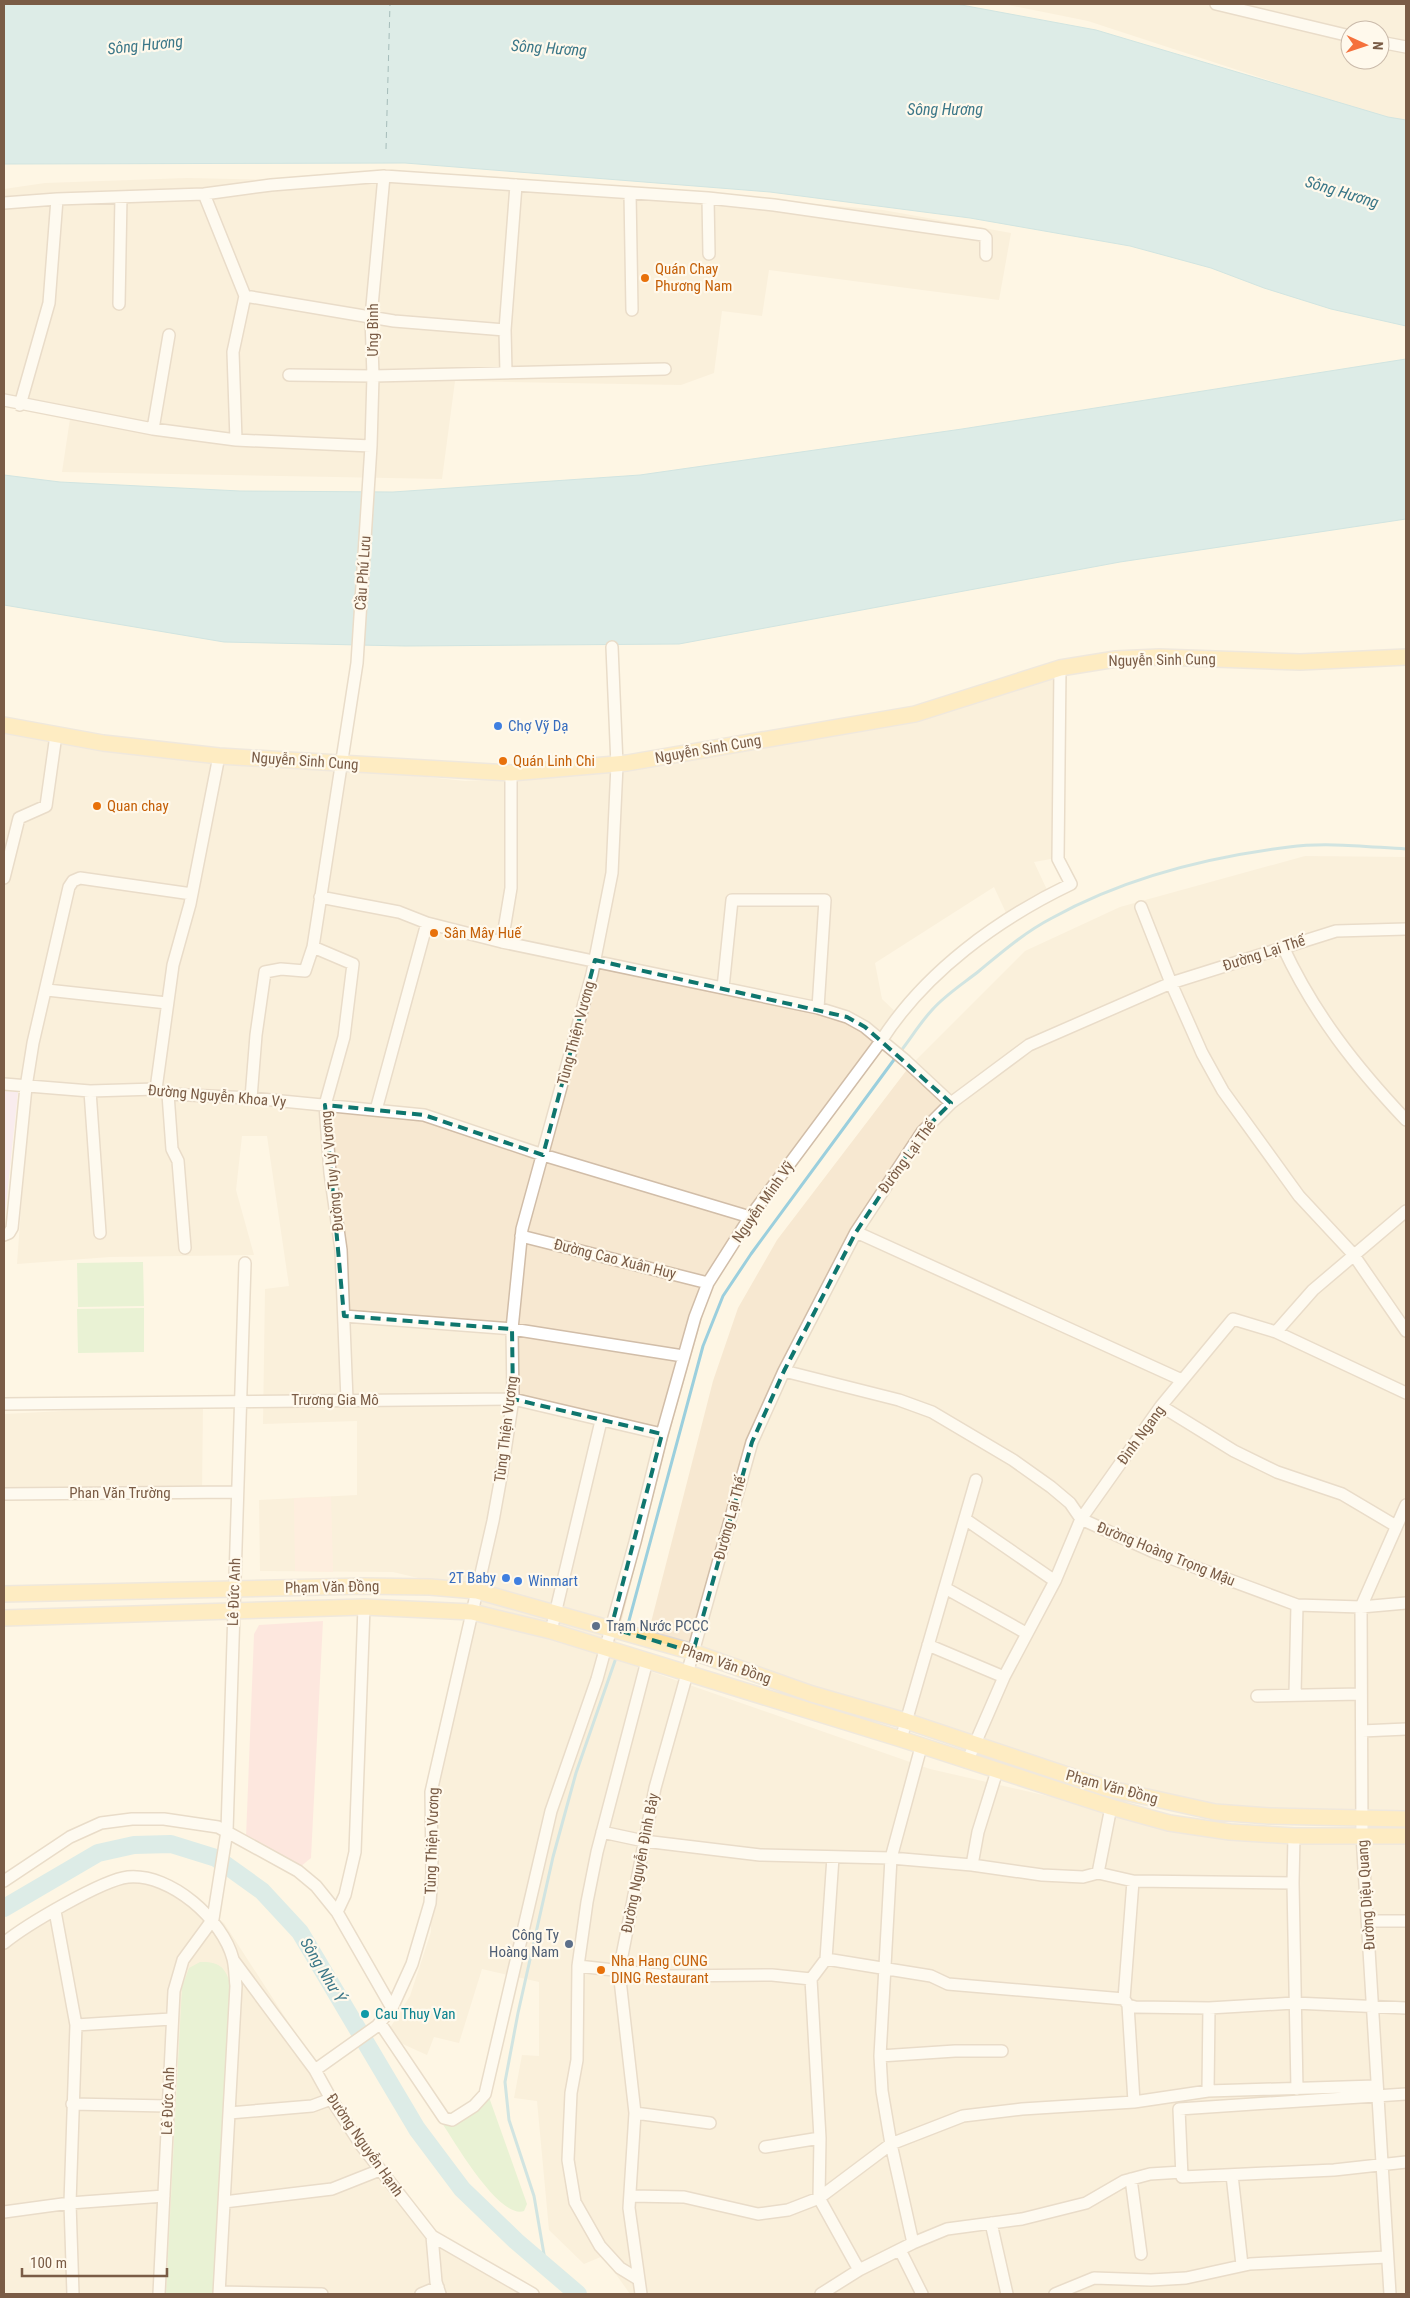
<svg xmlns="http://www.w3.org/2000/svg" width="1410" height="2298" viewBox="0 0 1410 2298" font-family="'Roboto Condensed',sans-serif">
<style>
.residential{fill:#f7e8d1;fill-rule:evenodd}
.commercial{fill:#ffe5d7}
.education{fill:#f3e0fb}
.medical{fill:#fdd6d8}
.green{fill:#d0eec0}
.water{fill:#b6e0ea;stroke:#9bcfdd}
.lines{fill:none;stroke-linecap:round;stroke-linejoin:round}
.stream{stroke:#9bcfdd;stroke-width:3}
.river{stroke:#b6e0ea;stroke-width:18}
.ferry{stroke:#3b7788;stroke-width:1;stroke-dasharray:6 5;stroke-linecap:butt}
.minor-casing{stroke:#d1bda8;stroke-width:14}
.major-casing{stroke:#dfd8d3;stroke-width:18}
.minor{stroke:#fff;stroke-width:11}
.major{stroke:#ffdf9a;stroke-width:15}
.marked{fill:none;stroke:#0f766e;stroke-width:4;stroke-dasharray:10 6;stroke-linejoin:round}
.food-dot{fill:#e8710a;stroke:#fff9ec;stroke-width:2}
.shop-dot{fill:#3f7fe0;stroke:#fff9ec;stroke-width:2}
.service-dot{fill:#5c6f8a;stroke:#fff9ec;stroke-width:2}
.culture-dot{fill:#0f9aa8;stroke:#fff9ec;stroke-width:2}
.labels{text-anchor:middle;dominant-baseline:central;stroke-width:4.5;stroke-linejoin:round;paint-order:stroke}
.food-label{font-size:15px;fill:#c56008;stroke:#fff9ec;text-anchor:start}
.street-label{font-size:15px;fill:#7a5c46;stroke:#fff9ec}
.shop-label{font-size:15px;fill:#366cbe;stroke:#fff9ec;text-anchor:start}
.service-label{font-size:15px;fill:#4e5e75;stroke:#fff9ec;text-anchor:start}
.culture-label{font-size:15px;fill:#0d838f;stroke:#fff9ec;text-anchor:start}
.water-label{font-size:16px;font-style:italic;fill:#3b7788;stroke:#fff9ec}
</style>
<rect width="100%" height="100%" fill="#fef6e4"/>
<path class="residential" d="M1003,4h403v121l-318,-104zM1350,30h30v30h-30z
M187,178l184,4 352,14 160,14 128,23 -12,67 -230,-30 -7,46 -40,-5 -8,62 -33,12 -226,-4 -13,98 -380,-7 8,-53 -66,-13v-217l41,-6z
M1062,665v192l-28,5 14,30 -41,23 -13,-28 -119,76 7,36 20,19 -147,197 -44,71 -41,145 -58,227 318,111 240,55 236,13v457h-776l-27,-38 -19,8 -35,-34 -12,-129 -23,-3 8,-43 17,1v-74l-57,-13 -23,74 -25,-6 -7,18 -42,-19 25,-40 21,-64 -3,-116 44,-192 13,-30 -92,-22 -133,-1 -1,-71 98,-5v-74l-94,3 2,-135 24,-3 -22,-150h-25l-6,54 18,65 -144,2 -93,7 13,-179 -26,-4v-353l41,9 420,44 121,-6 342,-67z
M1305,856l101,1v957l-239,-8 -520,-168 66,-257 25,-73 39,-68 132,-173 116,-116 95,-44z
M203,1404l-1,89 -198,3v-82z
M116,1878l54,8 54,37 151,233 66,80 98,58h-535v-349z"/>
<path class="commercial" d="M331,1497l2,75 -38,-1 -1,-73z"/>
<path class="education" d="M4,1091l14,1 -14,132z"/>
<path class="medical" d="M323,1621l-12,237 -11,9 -54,-30 8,-203 5,-9z"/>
<path class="green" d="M143,1262l1,44 -66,1 -1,-44z
M144,1308v44l-66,1 -1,-44z
M200,1962c18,-1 26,5 30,22l-16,310h-48l16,-307 7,-19z
M489,2093l1,7 37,104 -3,7c-25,9 -71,-72 -84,-91z"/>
<path class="water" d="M4,4h952l140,26 292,87 18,3v206l-75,-17 -67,-21 -53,-20 -81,-22 -160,-28 -200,-26 -365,-29 -401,1z
M1406,359v160l-286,43 -441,82 -274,2 -181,-4 -220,-37v-130l56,7 180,9 153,1 247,-17 322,-46z"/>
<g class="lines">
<path class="stream" d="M900,1052c11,-14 20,-29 32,-42 13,-15 32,-27 47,-39 23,-19 46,-39 73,-53 72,-40 156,-61 237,-71 38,-5 79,0 117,2
M627,1628l76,-282 20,-50 28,-42 145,-197
M546,2266l-12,-70 -25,-76 -4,-38 13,-69 35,-156 23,-84 41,-118"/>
<path class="river" d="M4,1908l94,-55 36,-8 37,-1 45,14 46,33 38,41 117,197 45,60 54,52 62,53"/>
<path class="ferry" d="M386,149l4,-145"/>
<g class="minor-casing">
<path id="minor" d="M1216,4l134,32
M1380,42l26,5
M630,193l2,117
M204,194l41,102 -12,56 3,88
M708,198l1,56
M4,203l53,-4 147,-5 67,-9 113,-9 324,22 66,7 209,30 3,3v17
M245,296l149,25 111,9
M119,304l2,-107
M506,373l-1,-43 11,-145
M289,375l84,1 292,-7
M4,400l149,29 83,11 135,6
M20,405l29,-102 8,-104
M153,429l16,-94
M4,878l15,-60 27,-12 10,-71
M320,897l79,15 28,11 75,19 316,66 29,9 18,10 41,34 45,42
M1141,907l30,76 31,70 21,38 76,105 54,58 53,77
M502,942l9,-54v-115
M313,947l40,17 -9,73 -19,68 5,68 11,77 6,150
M1283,947c31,67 73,120 123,173
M723,988l9,-88h93l-7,108
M47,990l120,13
M4,1084l86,7 66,-2 12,5 83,4 173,17 119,40 207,62
M156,1089l17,-124 17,-61 29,-148
M90,1091l10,142
M168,1094l4,55 6,12 7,87
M251,1098l5,-63 9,-63 16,-3 24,2 8,-24 44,-284 14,-217 2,-70 -2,-59 13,-141
M376,1110l51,-187
M856,1232l326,148
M4,1235l5,-2 3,-5 14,-141 7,-44 36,-156 4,-6 7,-3 112,16
M521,1236l187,47
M344,1316l168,13 171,27
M1276,1332l130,61
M784,1371l115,29 33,12 81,48 38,27 19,16 11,16 73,33 143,53 64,2 45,-4
M4,1404l509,-5 149,35
M1161,1406l73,45 43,21 65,22 54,32
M4,1494l233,-2
M965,1519l90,62
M945,1588l81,45
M551,1631l50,-210
M928,1645l76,32
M1295,1693l2,-88
M1257,1696l104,-2
M1362,1731l44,-2
M901,1739l75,-259
M967,1762l37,-85 51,-96 26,-62 80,-113 72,-87 43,13 37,-42 93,-79
M602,1832l42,9 116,14 131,3 81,7 70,10 41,2 15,-4 35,8 160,2
M1294,1836l-1,47 4,206
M833,1857l-7,102 -15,20 9,159 -1,60 40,72
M972,1865l6,-33 19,-61
M1098,1873l13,-66
M4,1881l66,-44 31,-14 31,-4h32l54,8 80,44 18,15 21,26 55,96
M55,1911l21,114 -6,178 3,91
M337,1912l8,-17 10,-43 9,-245
M1367,1921h39
M4,1943c22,-18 98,-63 124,-66 43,-4 95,43 105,82 2,8 2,18 3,27l-17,308
M826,1959l105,17 17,8 176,15 4,6 6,97
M234,1961l81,109 16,29 30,46 71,91 101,58
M578,1966l89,10 105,-1 39,4
M1124,1999l9,-118
M1128,2005l7,2 74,1 85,-5 112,5
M380,2023l64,95 8,2 22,-14 11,-12 66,-283 46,-132 38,-137 27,-108 33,-117 13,-34 42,-66 131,-176c44,-69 117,-122 190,-157l-13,-25 2,-191
M76,2025l95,-6
M880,2056l75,-5h47
M315,2070l62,-44 15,-18 20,-44 18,-61 2,-30 -1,-81 62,-271 9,-50 11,-72 -1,-70 10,-100 70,-255 20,-101 5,-108 -5,-118
M1208,2091l1,-83
M1406,2094l-227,15 3,68 152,-7 72,-8
M72,2104l95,2
M229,2113l83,-7 19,-7
M635,2113l75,10
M765,2147l55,-9
M1232,2175l10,90
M1131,2179l10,75
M631,2196l53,1 74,17 30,-4 31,-12 72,-54 72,-28 59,-7 112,-7 74,-11 168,-5
M224,2202l108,-13 48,-19
M4,2212l66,-9 94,-7
M991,2223l16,71
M432,2236l4,46 4,12
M913,2243l-22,-99 -9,-53 -2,-35 11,-198 30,-111
M900,2250l22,44
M638,2279l-18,-11 -20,-22 -25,-44 -7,-42 3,-67 6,-33 1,-94 9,-64 10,-50 50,-191
M219,2292l103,2
M159,2294l15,-303 9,-31 30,-41 14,-88 18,-568
M421,2294l17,-7
M641,2294l-12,-86 6,-95 -16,-142 36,-183 97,-346 32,-71 72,-139 66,-100 29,-29 78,-58 142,-62 165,-52 70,-2
M821,2294l38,-24 54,-27 34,-14 75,-10 64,-16 38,-22 26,-7 32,-2
M1055,2294l39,-16 57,2 35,-2 64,-14 137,-7
M1390,2294l-28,-459 -1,-228 45,-102"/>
</g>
<g class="major-casing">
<path id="major" d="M4,725l99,18 116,13 292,17 116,-10 288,-49 145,-46 56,-9 43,-2 141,5 106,-5
M4,1594l360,-8 66,1 47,4 216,61 119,42 94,27 200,67 109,24 54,4 137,3
M4,1618l360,-11 108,5 79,19 350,108 210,68 58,16 61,9 64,4h112"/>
</g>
<use href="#minor" class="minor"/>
<use href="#major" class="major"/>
</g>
<path d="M0 0H1410V2298H0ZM595,960l252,57 18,10 86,76 -29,29 -66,100 -72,139 -32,71 -59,210 -82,-24 51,-194 -149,-35 -1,-70 -168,-13 -19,-211 99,10 119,40z" fill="#fef6e4" fill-opacity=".55" fill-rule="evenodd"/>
<path class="marked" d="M595,960l252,57 18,10 86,76 -29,29 -66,100 -72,139 -32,71 -59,210 -82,-24 51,-194 -149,-35 -1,-70 -168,-13 -19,-211 99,10 119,40z"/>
<g class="food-dot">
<circle cx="645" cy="278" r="5"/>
<circle cx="503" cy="761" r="5"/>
<circle cx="97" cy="806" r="5"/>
<circle cx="434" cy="933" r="5"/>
<circle cx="601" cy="1970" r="5"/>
</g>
<g class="shop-dot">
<circle cx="498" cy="726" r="5"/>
<circle cx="506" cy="1578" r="5"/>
<circle cx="518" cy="1581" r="5"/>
</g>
<g class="service-dot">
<circle cx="596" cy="1626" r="5"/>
<circle cx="569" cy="1944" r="5"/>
</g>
<circle class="culture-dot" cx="365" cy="2014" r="5"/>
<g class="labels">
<g class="food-label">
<text x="655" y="269">Quán Chay<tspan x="655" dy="17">Phương Nam</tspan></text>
<text x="513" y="761">Quán Linh Chi</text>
<text x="107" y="806">Quan chay</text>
<text x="444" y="933">Sân Mây Huế</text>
<text x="611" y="1961">Nha Hang CUNG<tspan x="611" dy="17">DING Restaurant</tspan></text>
</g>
<g class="street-label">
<text transform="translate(373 330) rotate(-90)">Ưng Bình</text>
<text transform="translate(363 573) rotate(-86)">Cầu Phú Lưu</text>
<text transform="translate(1162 660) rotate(-1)">Nguyễn Sinh Cung</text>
<text transform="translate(708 749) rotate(-10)">Nguyễn Sinh Cung</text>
<text transform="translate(305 761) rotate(4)">Nguyễn Sinh Cung</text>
<text transform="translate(1264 953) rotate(-18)">Đường Lại Thế</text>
<text transform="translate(576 1033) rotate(-75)">Tùng Thiện Vương</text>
<text transform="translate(217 1096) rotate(5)">Đường Nguyễn Khoa Vy</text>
<text transform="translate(907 1157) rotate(-54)">Đường Lại Thế</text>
<text transform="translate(332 1171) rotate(-96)">Đường Tuy Lý Vương</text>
<text transform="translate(763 1202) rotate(-55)">Nguyễn Minh Vỹ</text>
<text transform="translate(615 1259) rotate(14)">Đường Cao Xuân Huy</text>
<text x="335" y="1400">Trương Gia Mô</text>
<text transform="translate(506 1429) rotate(-83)">Tùng Thiện Vương</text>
<text transform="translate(1141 1435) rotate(-54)">Đình Ngang</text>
<text x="120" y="1493">Phan Văn Trường</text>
<text transform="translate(730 1518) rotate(-75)">Đường Lại Thế</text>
<text transform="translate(1166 1554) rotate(22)">Đường Hoàng Trọng Mậu</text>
<text transform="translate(332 1587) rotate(-1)">Phạm Văn Đồng</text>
<text transform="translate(234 1592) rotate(-88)">Lê Đức Anh</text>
<text transform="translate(726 1664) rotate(19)">Phạm Văn Đồng</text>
<text transform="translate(1112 1787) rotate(15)">Phạm Văn Đồng</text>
<text transform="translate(432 1841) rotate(-88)">Tùng Thiện Vương</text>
<text transform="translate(640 1863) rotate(-79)">Đường Nguyễn Đình Bảy</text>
<text transform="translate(1366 1895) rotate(-94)">Đường Diệu Quang</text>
<text transform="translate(168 2101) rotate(-88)">Lê Đức Anh</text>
<text transform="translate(365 2145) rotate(55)">Đường Nguyễn Hạnh</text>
</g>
<g class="shop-label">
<text x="508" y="726">Chợ Vỹ Dạ</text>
<text x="496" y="1578" text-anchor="end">2T Baby</text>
<text x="528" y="1581">Winmart</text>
</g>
<g class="service-label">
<text x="606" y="1626">Trạm Nước PCCC</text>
<text x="559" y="1935" text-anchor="end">Công Ty<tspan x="559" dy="17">Hoàng Nam</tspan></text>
</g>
<g class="culture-label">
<text x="375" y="2014">Cau Thuy Van</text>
</g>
<g class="water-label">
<text transform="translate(145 45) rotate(-6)">Sông Hương</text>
<text transform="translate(549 48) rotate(4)">Sông Hương</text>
<text x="945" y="109">Sông Hương</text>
<text transform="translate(1342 192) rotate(17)">Sông Hương</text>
<text transform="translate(323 1970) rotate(59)">Sông Như Ý</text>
</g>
</g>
<rect width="1410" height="2298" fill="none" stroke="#7a5c46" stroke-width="10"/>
<g transform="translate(1365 45) rotate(93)"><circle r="24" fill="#fff9ec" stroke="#cabaaa"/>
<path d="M0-4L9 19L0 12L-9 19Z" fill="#f5713c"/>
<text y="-8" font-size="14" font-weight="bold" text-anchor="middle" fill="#7a5c46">N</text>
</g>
<path d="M22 2268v8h145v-8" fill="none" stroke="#7a5c46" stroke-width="2.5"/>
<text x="30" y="2268" font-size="15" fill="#7a5c46" stroke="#fff9ec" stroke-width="4" paint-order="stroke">100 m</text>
</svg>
